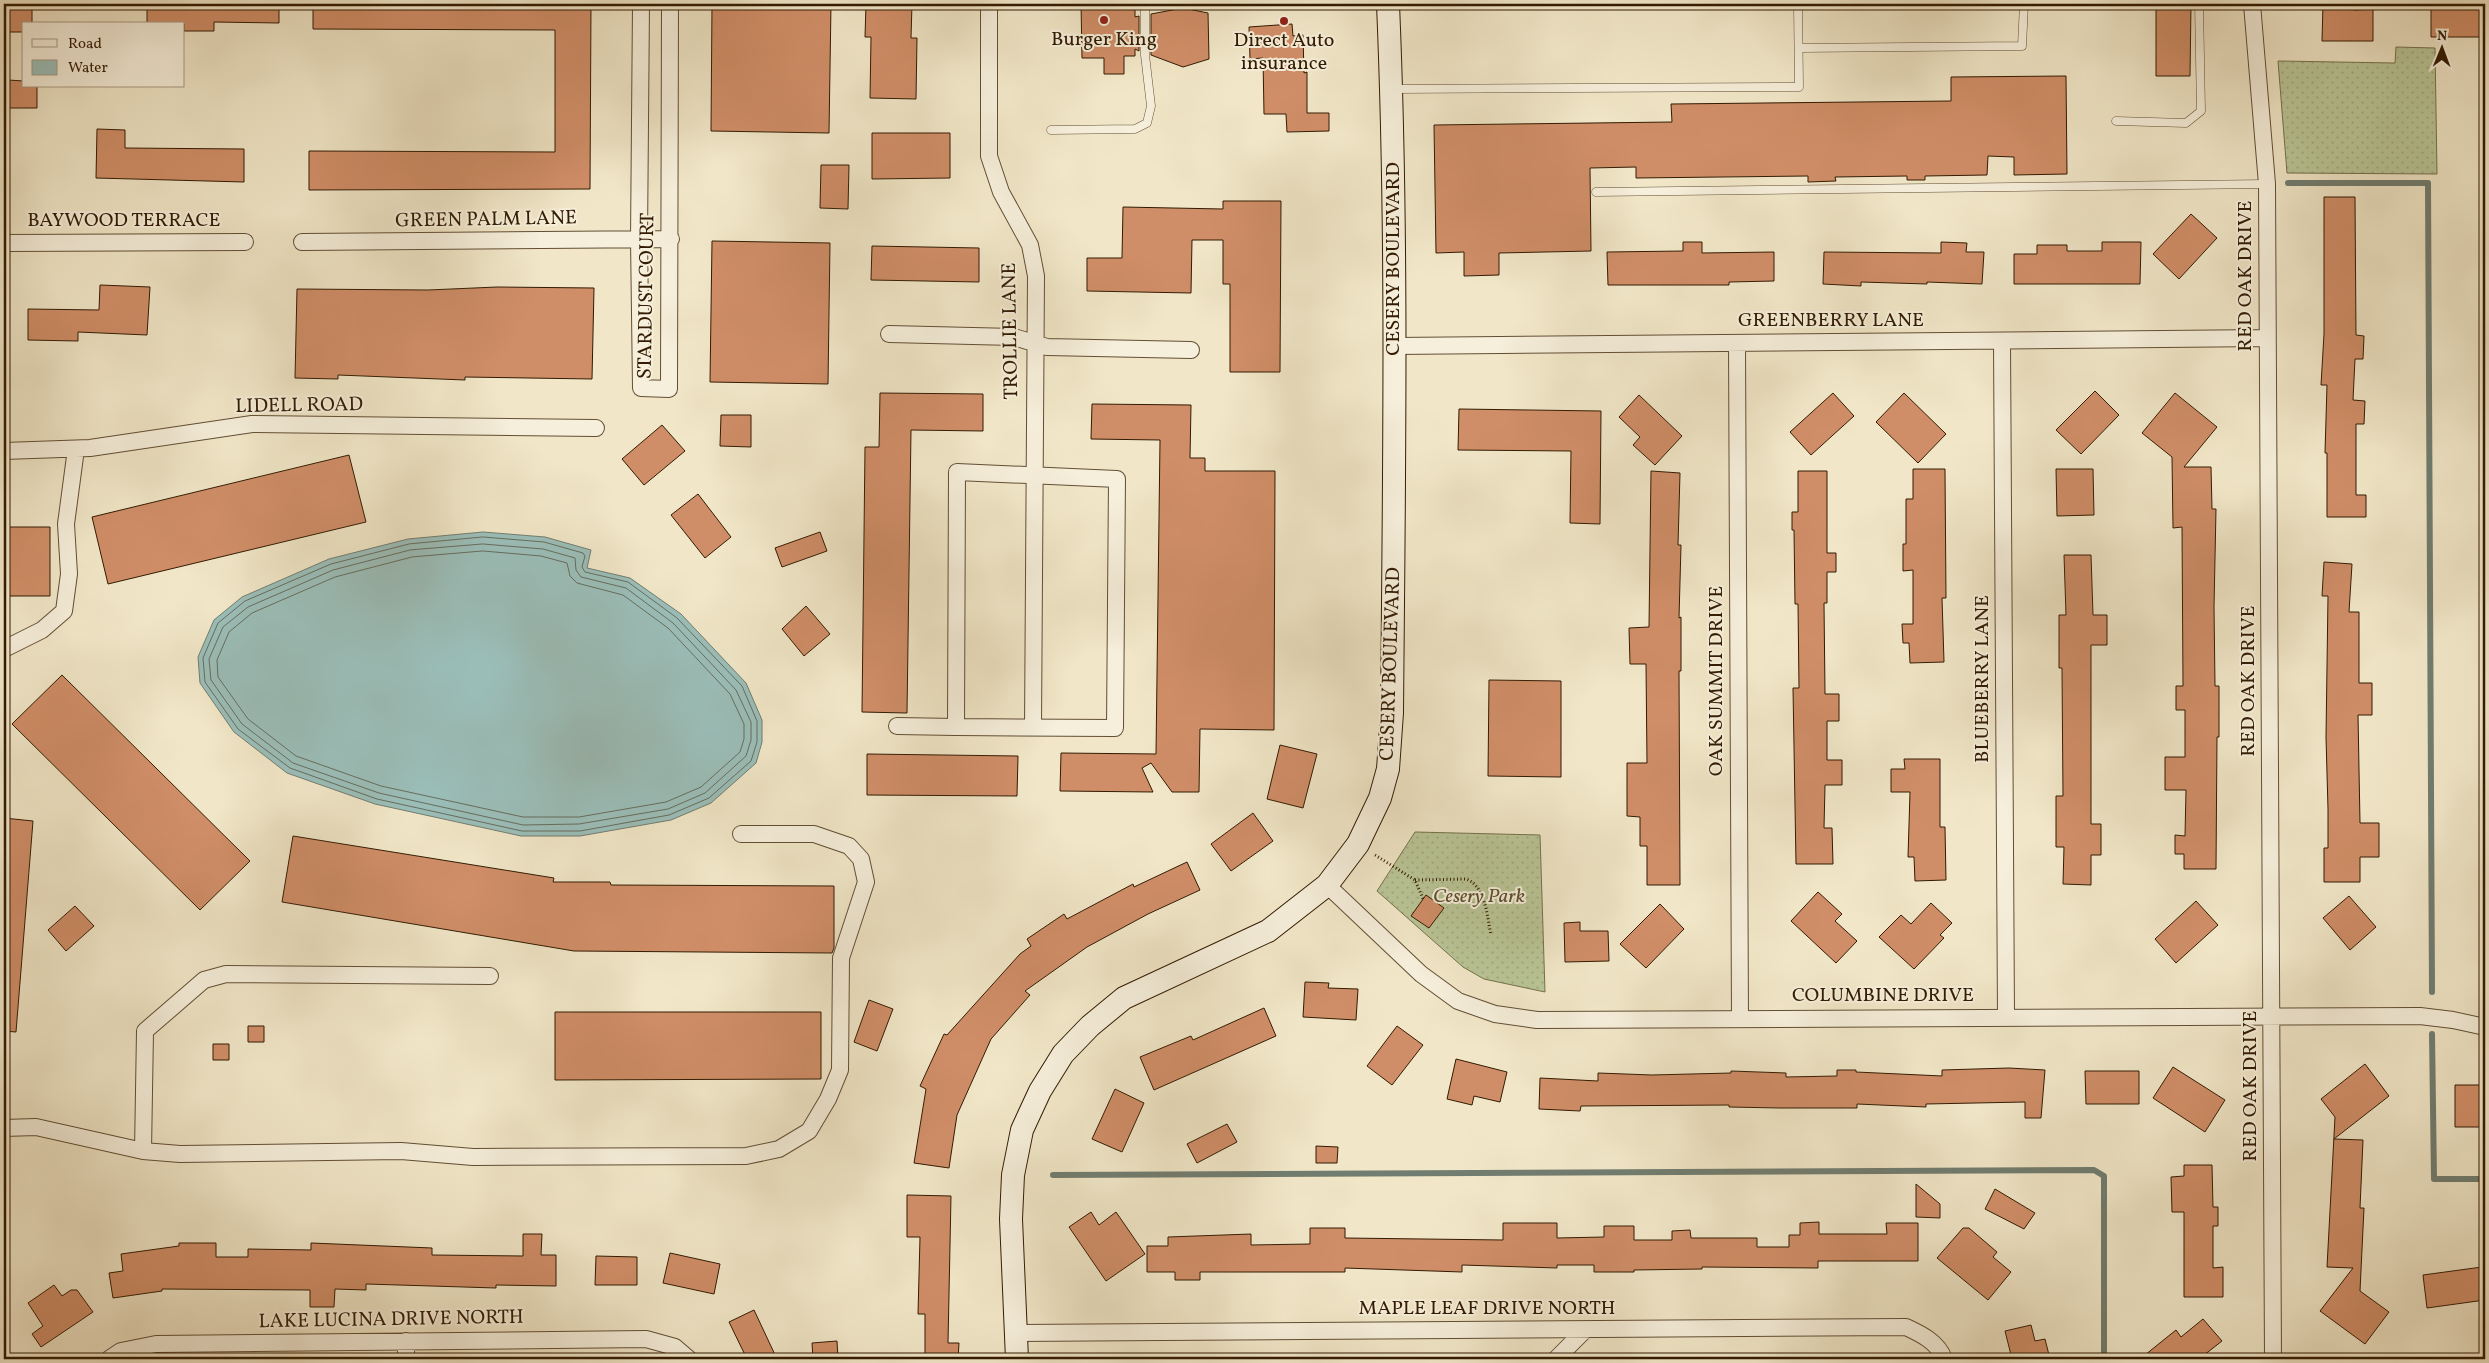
<svg xmlns="http://www.w3.org/2000/svg" width="2489" height="1363" viewBox="0 0 2489 1363" font-family="Vollkorn,serif">
<style>
.grass{fill:url(#grass-dots);stroke:#76704c}
.water{fill:#9bbfba;stroke:#717d70}
.lines{fill:none;stroke-linecap:round;stroke-linejoin:round}
.shore{stroke:#666d5e;stroke-width:1}
.stream{stroke:#717d70;stroke-width:6}
.building{fill:#d08e68;stroke:#321b02}
.service-casing{stroke:#624e34;stroke-width:9}
.minor-casing{stroke:#624e34;stroke-width:18}
.secondary-casing{stroke:#321b02;stroke-width:24}
.path{stroke:#321b02;stroke-width:3;stroke-dasharray:1 2.5;stroke-linecap:butt}
.service{stroke:#f6efdb;stroke-width:8}
.minor{stroke:#f6efdb;stroke-width:16}
.secondary{stroke:#f6efdb;stroke-width:22}
.poi-dot{fill:#8f2418;stroke:#f6efdb;stroke-width:2}
.labels{text-anchor:middle;dominant-baseline:central;stroke-width:4;stroke-linejoin:round;paint-order:stroke}
.poi-label{font-size:20px;fill:#321b02;stroke:#f6efdb}
.street-label{font-size:20px;fill:#321b02;stroke:#f6efdb}
.park-label{font-size:20px;font-style:italic;fill:#5a4e2e;stroke:#f6efdb}
</style>
<defs>
<pattern id="grass-dots" width="8" height="8" patternUnits="userSpaceOnUse" patternTransform="scale(1.25)"><rect width="8" height="8" fill="#b9c596"/><path d="M2 2h.1M6 6h.1" fill="none" stroke="#a0a980" stroke-width="1.8" stroke-linecap="round"/></pattern>
</defs>
<rect width="100%" height="100%" fill="#f1e7c8"/>
<filter id="stains"><feTurbulence type="fractalNoise" baseFrequency=".004" numOctaves="4"/><feColorMatrix values="0 0 0 0 .2 0 0 0 0 .09 0 0 0 0 .02 0 0 0 .5 -.17"/></filter>
<radialGradient id="worn" r=".72"><stop offset=".6" stop-color="#630" stop-opacity="0"/><stop offset="1" stop-color="#630" stop-opacity=".3"/></radialGradient>
<path class="grass" d="M2396,47l39,1 2,126 -150,-1 -9,-112 117,2z
M1415,832l125,3 5,157 -61,-13 -21,-12 -86,-76z"/>
<path class="water" d="M483,532l62,5 46,13 -4,18 43,10 51,36 65,69 16,37v22l-6,21 -45,40 -40,17 -91,16h-59l-146,-32 -88,-31 -53,-41 -34,-49 -2,-26 16,-37 28,-23 87,-38 79,-20z"/>
<g class="lines">
<path class="shore" d="M483,537l61,5 39,11 2,3 -3,11 3,5 43,10 49,36 65,68 15,35v21l-6,19 -42,37 -40,17 -89,16h-58l-145,-32 -87,-31 -52,-39 -33,-47 -2,-24 15,-35 27,-22 86,-37 78,-20z
M483,544l60,5 32,9 1,12 5,7 45,11 47,35 63,67 15,32v18l-5,16 -41,37 -37,16 -89,15 -56,1 -144,-32 -86,-30 -51,-39 -31,-44 -2,-21 14,-32 25,-20 85,-37 77,-20z
M483,551l58,5 26,7 3,13 7,7 46,12 45,33 62,66 14,30v15l-4,13 -39,35 -35,15 -87,15h-56l-142,-31 -85,-30 -48,-37 -30,-42 -1,-17 12,-28 23,-19 83,-36 77,-20z"/>
<path class="stream" d="M2288,183h140l4,809
M2432,1034l2,145h51
M1053,1175l1041,-5 10,6v183"/>
</g>
<path class="building" d="M4,4h28v20h-8v8h-20z
M147,4h132v19l-65,-1v9h-30v-7h-37z
M313,4h278l-1,185 -281,1v-39l246,1v-122l-242,-1z
M712,4h119l-2,129 -118,-2z
M866,4h46l-1,34h6l-1,61 -46,-1 1,-61h-6z
M1081,4h54v13l4,-1v35l-4,-2v7h-11v18h-20v-16h-22z
M2156,4h35l-1,72h-34z
M2323,4h31v6l19,-1v32h-51z
M2431,4h54v33h-54z
M1183,8l25,5 1,46 -26,8 -32,-12v-41z
M1292,24l1,12 10,-1 1,38 3,-1v41h22v18l-42,1 -1,-18h-22l-1,-56 -13,1 -1,-32z
M2066,76l1,98 -53,1v-18l-26,-1 -1,19 -62,1v4h-18v-4l-72,1 1,4 -28,1v-6l-172,2v-11l-46,1 1,83 -92,2v22l-35,1v-24l-28,1 -2,-128 238,-3 -1,-18 280,-3v-24z
M8,80l16,1v5h13v22h-29z
M97,129l28,1v18l119,1v33l-148,-4z
M872,133h78v45l-78,1z
M821,165h28l-1,44 -28,-1z
M2324,197h31l1,138 8,1 -1,23h-8l-2,41 12,1 -1,23h-8v71h10v22h-39v-64h-2l2,-68h-6l3,-51z
M1223,201h58l-1,171h-50v-88h-7v-44h-31l-1,53 -104,-2v-33h35l1,-51 100,2z
M2191,214l26,24 -38,41 -26,-25z
M712,241l118,2 -2,141 -118,-2z
M1683,242h19v11l72,-1v29l-45,1v3h-121l-1,-33 76,-1z
M1941,242l26,1 -1,9h18l-2,32 -55,-2v2l-66,-2v4l-38,-2 1,-32 117,1z
M2102,242h39l-1,42h-126v-30h23v-9h30v6h35z
M872,246l107,2v34l-108,-2z
M100,285l50,2 -3,48 -69,-3v9l-50,-1v-31l71,1z
M497,287l97,1 -2,91 -127,-2v3l-127,-5v4l-43,-1 2,-89 131,1z
M2095,391l24,24 -38,39 -25,-24z
M880,393l103,1v37l-72,-1 -4,283 -45,-1 3,-265h14z
M1833,393l21,23 -43,39 -21,-23z
M1904,393l42,41 -28,29 -42,-41z
M2175,393l42,34 -33,40h27l1,42h4l-2,98 1,79h4v51h-2l-1,132h-32v-15h-9v-19l10,1 1,-46h-21v-33h20v-47h-9v-24h7l-1,-159 -9,1 -1,-71 -30,-24z
M1639,395l43,41 -27,29 -22,-20 7,-8 -21,-20z
M1092,404l99,1 -1,53h15v13h70l-1,259 -74,-1 -1,63h-27l-21,-29 -9,5 11,24 -93,-1 1,-38 95,1 4,-314 -69,-1z
M1459,409l142,2 -1,113 -30,-1 1,-72 -113,-1z
M721,415h30v32l-31,-1z
M662,425l23,26 -41,34 -22,-26z
M349,455l17,67 -258,62 -16,-67z
M1913,469h32l1,129h-4l2,64 -34,1 -1,-20h-6l-1,-19h11v-54l-10,1v-27h3v-45h7z
M2056,469h37l1,46 -37,1z
M1651,471l29,2 -2,72h3l-2,73 2,-1v54h-2l1,214h-33v-39h-7v-29l-13,-1v-53h20l-1,-99h-16l-1,-36 20,-1z
M1798,471h29v82h9v19h-9v31h-3l1,91h14v27h-12v39h15v25h-17l-1,43h8l1,36h-37l-3,-176h6l-1,-84h-3l-1,-74h-2v-18h6z
M698,494l33,43 -26,21 -34,-43z
M4,527h46v69h-46z
M820,532l7,19 -45,16 -7,-19z
M2064,555h27l2,60h14v30h-16v179h10v31h-10v30l-28,-1 1,-37h-8v-51h7l-1,-128h-3v-53h7z
M2324,562l28,2 -3,48h10v71h13v32h-14l2,108h19v34h-19v25h-36v-34h4v-39l-2,-72 2,-141h-6z
M806,606l24,28 -26,22 -22,-27z
M62,675l188,186 -50,49 -188,-186z
M1489,680l72,1v96l-73,-1z
M1280,745l37,9 -14,54 -36,-9z
M867,754l151,2 -1,40 -150,-1z
M1904,759h36v68h5l1,53 -31,1 -1,-24h-6l2,-65h-19v-23h14z
M1253,813l20,28 -42,30 -20,-27z
M4,818l29,3 -17,211 -12,-1z
M293,836l261,42 -1,4h57l1,3 223,1v62l-2,5 -258,-2 -292,-49z
M1187,862l13,28 -52,24 -61,33 -62,44 5,4 -39,44 -34,76 -8,53 -35,-5 12,-74 -6,-3 24,-52 3,1 73,-81 11,-8 -4,-7 37,-25 3,5 66,-35 1,3z
M1818,892l24,22 -7,7 22,20 -21,22 -45,-42z
M1426,895l18,13 -15,20 -18,-12z
M2349,896l27,31 -26,23 -27,-32z
M2196,901l22,24 -42,38 -21,-24z
M1931,903l21,20 -12,12 4,3 -30,31 -35,-32 22,-22 10,9z
M1660,904l24,25 -38,39 -26,-24z
M75,906l19,20 -28,25 -18,-21z
M1580,922v9h28l1,30 -44,1 -1,-39z
M1305,982l24,1 -1,5 30,1 -2,31 -53,-3z
M869,1000l24,9 -16,42 -23,-9z
M1264,1008l12,28 -122,54 -14,-33 51,-21 2,4z
M555,1012h266v67l-266,1z
M248,1026h16v16h-16z
M1397,1026l26,19 -31,40 -25,-19z
M213,1044h16v16h-16z
M1456,1059l51,13 -7,30 -26,-6 -2,9 -25,-6z
M2365,1064l24,32 -55,43 29,1 -3,68h4l-4,83 29,21 -24,32 -45,-33 33,-43 -26,-1 8,-150 -14,-18z
M2173,1067l52,33 -20,32 -52,-34z
M2009,1068l36,2 -4,48h-16v-16l-99,2v3l-69,-3v4h-77l-51,-1v-2l-148,1 -1,5 -41,-2 1,-31 58,3v-8l54,2 79,-2v-2l55,2v4l51,-1v-6h19v2l86,4v-6z
M2085,1071h54v33h-53z
M2455,1085h30l-1,42h-29z
M1115,1089l29,14 -22,49 -30,-13z
M1227,1124l10,18 -40,21 -10,-19z
M1316,1146l22,1 -1,16h-21z
M2184,1165h28l1,42h5v19h-5v42l10,-1v30h-39v-85h-12l-1,-35 13,-1z
M1916,1184l24,20v14l-24,-1z
M1995,1189l40,24 -11,16 -39,-20z
M907,1195l44,1 -3,147h11l-1,16h-33v-45h-7l2,-77h-13z
M1091,1212l8,13 17,-13 29,42 -39,27 -37,-54z
M1819,1222v12h68l-1,-11h32v38h-100v7l-116,-1v2l-68,1v2h-40v-7h-37v3l-95,-3v7l-117,-4v4h-145v8h-25v-8h-28v-26h21v-9l83,-3v11l59,-1v-16h35v10l158,2v-17h54v15l47,-1v-11h30v14h38v-9l18,-1 1,8h66v9h32v-12h11v-12z
M1963,1228h6l28,24 -4,5 18,15 -23,28 -51,-42z
M523,1234h19l-1,21h15v31l-60,-1v3l-130,-4v6l-31,-1 -1,18h-24v-17l-148,-1v2l-49,7 -4,-25 14,-2 -2,-17 58,-8v-3h37v14h32v-8l63,1v-7l121,5v7l91,1z
M670,1253l50,11 -6,30 -51,-11z
M596,1256l41,1v28h-42z
M2482,1267l3,33 -58,8 -4,-33z
M54,1285l8,11 9,-6h6l16,22 -52,35 -9,-13 11,-8 -15,-23z
M754,1310l23,49h-30l-18,-37z
M2203,1319l19,22 -23,18h-59l36,-29 5,7z
M2031,1325l4,16 10,-2 5,20h-38l-7,-28z
M837,1341l1,18h-25l-1,-16z"/>
<g class="lines">
<g class="service-casing">
<path id="service" d="M1799,48l223,-2 2,-42
M1393,89l406,-2 -1,-83
M2116,121l70,2 15,-12 -2,-107
M1051,130l84,-1 12,-6 4,-17 -6,-51v-51
M1596,192l671,-8"/>
</g>
<g class="minor-casing">
<path id="minor" d="M641,4l-2,235 2,149 28,1 1,-385
M989,4v152l12,36 29,53 6,31 -3,451
M2252,4l15,180 6,1175
M302,242l369,-3
M4,243l241,-1
M889,334l125,3 33,10 144,3
M2002,342l4,674
M1737,343l3,675
M1395,346l872,-8
M4,451l86,-3 162,-24 344,4
M957,472l160,7 -2,249 -159,-1z
M4,649l38,-19 22,-19 5,-37 -3,-50 10,-75
M897,726l59,1
M1327,885l94,89 37,27 37,13 42,6 883,-4 33,4 32,7
M4,1128l32,-1 107,24 37,3 221,-3 72,6 273,-1 33,-7 30,-18 19,-32 12,-29 1,-112 25,-76 -5,-23 -12,-13 -35,-12h-73
M143,1151l2,-120 59,-51 22,-6 264,2
M1017,1333l889,-6c15,7 32,15 38,32
M406,1341v18
M109,1359l12,-8 35,-7 490,-5 29,8 14,12
M1556,1359l29,-29"/>
</g>
<g class="secondary-casing">
<path id="secondary" d="M1017,1359l-6,-140 2,-44 9,-45 18,-39 23,-37 27,-28 34,-28 144,-67 59,-46 31,-41 22,-46 8,-29 4,-56c2,-236 6,-473 -4,-709"/>
</g>
<path class="path" d="M1375,855l40,25 9,21
M1415,880l51,-1c20,7 21,38 25,56"/>
<use href="#service" class="service"/>
<use href="#minor" class="minor"/>
<use href="#secondary" class="secondary"/>
</g>
<g class="poi-dot">
<circle cx="1104" cy="20" r="5"/>
<circle cx="1284" cy="21" r="5"/>
</g>
<g class="labels">
<g class="poi-label">
<text x="1104" y="40">Burger King</text>
<text x="1284" y="41">Direct Auto<tspan x="1284" dy="23">insurance</tspan></text>
</g>
<g class="street-label">
<text transform="translate(486 220) rotate(-1)">GREEN PALM LANE</text>
<text x="124" y="221">BAYWOOD TERRACE</text>
<text transform="translate(1394 259) rotate(-90)">CESERY BOULEVARD</text>
<text transform="translate(2246 276) rotate(-90)">RED OAK DRIVE</text>
<text transform="translate(647 296) rotate(-89)">STARDUST COURT</text>
<text x="1831" y="321">GREENBERRY LANE</text>
<text transform="translate(1011 331) rotate(-91)">TROLLIE LANE</text>
<text transform="translate(299 406) rotate(-1)">LIDELL ROAD</text>
<text transform="translate(1391 664) rotate(-88)">CESERY BOULEVARD</text>
<text transform="translate(1983 679) rotate(-90)">BLUEBERRY LANE</text>
<text transform="translate(1717 681) rotate(-90)">OAK SUMMIT DRIVE</text>
<text transform="translate(2249 681) rotate(-90)">RED OAK DRIVE</text>
<text x="1883" y="996">COLUMBINE DRIVE</text>
<text transform="translate(2251 1086) rotate(-90)">RED OAK DRIVE</text>
<text x="1487" y="1309">MAPLE LEAF DRIVE NORTH</text>
<text transform="translate(391 1320) rotate(-1)">LAKE LUCINA DRIVE NORTH</text>
</g>
<g class="park-label">
<text x="1479" y="897">Cesery Park</text>
</g>
</g>
<rect width="2489" height="1363" fill="none" stroke="#f1e7c8" stroke-width="20"/>
<rect x="5" y="5" width="2479" height="1353" fill="none" stroke="#321b02" stroke-width="2.5"/>
<rect x="10" y="10" width="2469" height="1343" fill="none" stroke="#321b02"/>
<rect x="22" y="22" width="162" height="65" fill="#f6efdb" stroke="#a89a84"/>
<rect x="32" y="39" width="25" height="8" fill="#f6efdb" stroke="#a89a84"/>
<text x="68" y="48" font-size="15" fill="#321b02">Road</text>
<rect x="32" y="60" width="25" height="15" fill="#9bbfba" stroke="#a89a84"/>
<text x="68" y="72" font-size="15" fill="#321b02">Water</text>
<g transform="translate(2442 48) rotate(1)" stroke="#f6efdb" stroke-width="4" paint-order="stroke">
<path d="M0-4L9 19L0 12L-9 19Z" fill="#321b02"/>
<text y="-8" font-size="14" font-weight="bold" text-anchor="middle" fill="#321b02">N</text>
</g>
<rect width="100%" height="100%" filter="url(#stains)"/>
<rect width="100%" height="100%" fill="url(#worn)"/>
</svg>
